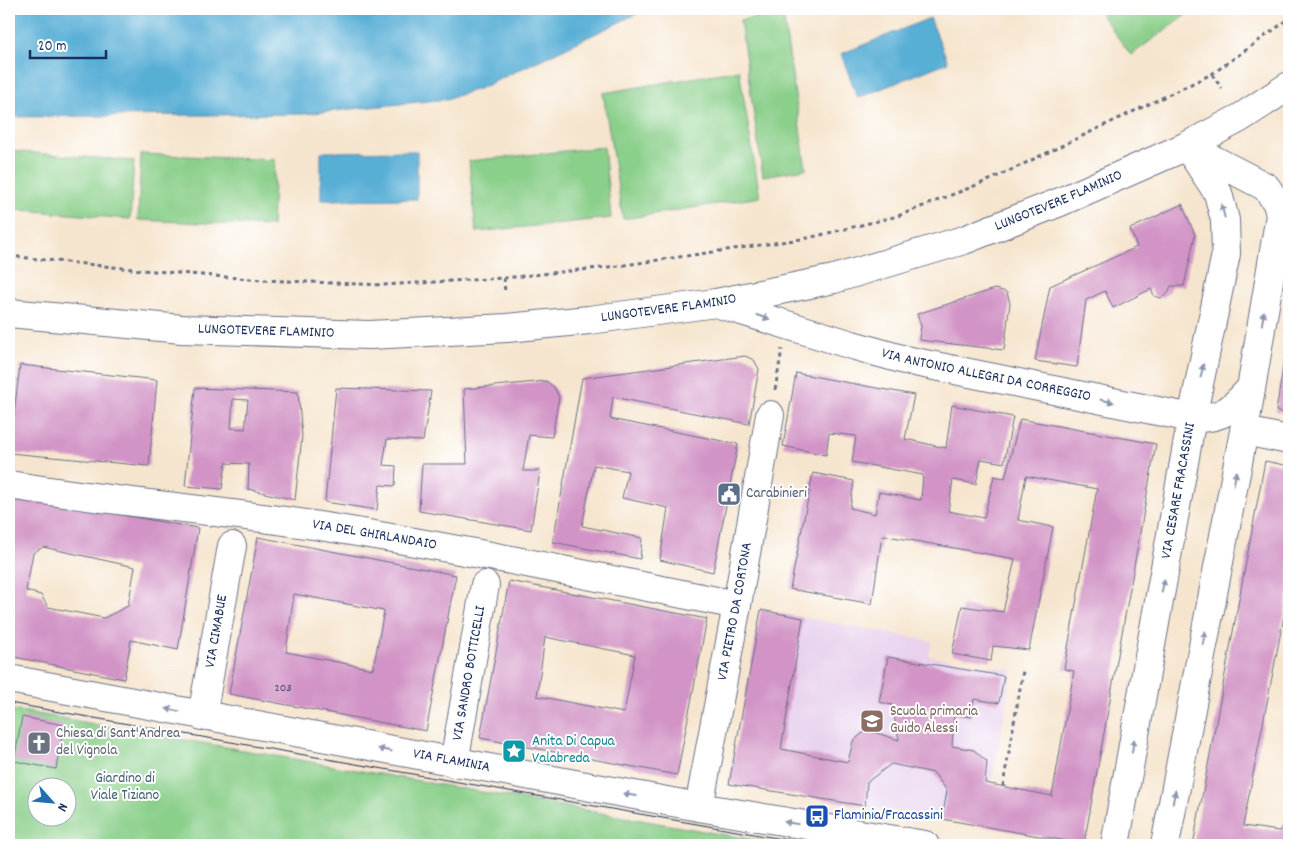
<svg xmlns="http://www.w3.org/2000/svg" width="1298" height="854" viewBox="0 0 1298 854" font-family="Dekko,sans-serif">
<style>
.built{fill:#e8d2ee}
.green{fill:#8acf8a;stroke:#527f74;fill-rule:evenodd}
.water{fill:#59afd6;stroke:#3a6f9a}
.building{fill:#d294c6;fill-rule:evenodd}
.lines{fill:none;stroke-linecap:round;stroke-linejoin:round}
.street-casing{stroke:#686f85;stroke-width:30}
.secondary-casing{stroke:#686f85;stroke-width:30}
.primary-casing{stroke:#686f85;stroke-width:30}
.path{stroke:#686f85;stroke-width:3;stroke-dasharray:4 4;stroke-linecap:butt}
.street{stroke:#fff;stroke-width:28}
.secondary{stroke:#fff;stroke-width:28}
.primary{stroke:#fff;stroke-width:28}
.tram{stroke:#1b2f5e;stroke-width:1}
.oneway{fill:#8d97ae}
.labels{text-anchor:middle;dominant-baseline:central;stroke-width:4;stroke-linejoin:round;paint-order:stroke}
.number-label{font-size:12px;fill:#494878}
.street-label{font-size:15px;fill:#1b2f5e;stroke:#fff}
.service-label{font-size:15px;fill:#4e5e75;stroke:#fff;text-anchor:start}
.education-label{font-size:15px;fill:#785e54;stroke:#fff;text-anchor:start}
.worship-label{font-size:15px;fill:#5b616d;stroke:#fff;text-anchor:start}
.culture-label{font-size:15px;fill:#0d838f;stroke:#fff;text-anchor:start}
.park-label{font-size:15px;fill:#3c5f6b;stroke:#fff}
.transit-label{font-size:15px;fill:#164399;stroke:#fff;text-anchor:start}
</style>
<rect width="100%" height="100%" fill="#fff"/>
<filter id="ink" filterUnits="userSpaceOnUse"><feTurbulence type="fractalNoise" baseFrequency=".02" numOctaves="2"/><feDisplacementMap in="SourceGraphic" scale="10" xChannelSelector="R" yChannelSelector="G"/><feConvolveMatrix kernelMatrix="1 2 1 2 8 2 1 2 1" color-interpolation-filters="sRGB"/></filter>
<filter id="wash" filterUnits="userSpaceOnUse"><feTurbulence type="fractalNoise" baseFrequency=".0096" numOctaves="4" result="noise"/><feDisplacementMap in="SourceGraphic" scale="20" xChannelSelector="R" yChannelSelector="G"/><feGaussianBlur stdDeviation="1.12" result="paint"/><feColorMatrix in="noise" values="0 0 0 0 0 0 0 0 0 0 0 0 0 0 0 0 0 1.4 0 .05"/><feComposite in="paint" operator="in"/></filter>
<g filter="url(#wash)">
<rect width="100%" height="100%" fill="#f6e5ce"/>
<path class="built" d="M761,610l171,31 -3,15 83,14 -18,103 -22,36 -30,10 -213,-35z"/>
<path class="green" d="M1097,9h97l-63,46z
M783,14l23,155 -43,7 -23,-156z
M739,70l21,127 -137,22 -20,-126z
M604,147l7,71 -135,14 -7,-71z
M9,151l125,10 -4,58 -121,-10z
M141,154l134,6 -3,66 -134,-6z
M9,709l774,136h-771l-3,-4zM38,786h30v30h-30z"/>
<path class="water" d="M9,9h638l-166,79 -34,11 -143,15 -295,3z
M930,18l18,44 -90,36 -17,-44z
M417,151v48l-96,1v-48z"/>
<g id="blocks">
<path class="building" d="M1182,204l13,31 -11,51h-13l-3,7 -7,5 -7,-2 -3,-7 -38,19 -8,-17 -19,9 -9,67 -42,-6 15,-75 87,-39 -7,-18z
M995,289l8,2 4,2 3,10 -6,47 -85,-10 2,-14 -4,-12z
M1288,337l1,1v76l-13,-3z
M745,356l9,4 5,9 -10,55 -136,-27 -3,22 128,25 -25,128 -53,-12 8,-52 -46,-10 6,-27 -34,-6 -12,61 60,12 -2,21 -87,-17 29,-164z
M20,365l137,15 -8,86 -140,-13z
M796,373l118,22 -9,44 41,9 6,-43 61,12 -9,46 -23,-4 -5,25 -23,-4 -5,31 36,7 10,-42 11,2 15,-59 136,25 -72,400 -142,-25 5,-28 -13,-18 -43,-9 -24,18 -2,24 -136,-22 32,-174 42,8 -22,131 67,13 5,-21 14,-11 32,10 -7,-35 -13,-3 9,-45 116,19 -5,27 -25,-4 -3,18 -17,-3 -2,32 22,4 13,12 -2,21 67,13 22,-125 -10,-2 33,-180 -71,-13 -8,44 35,7 -24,123 -36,-4 -2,15 -39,-7 10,-48 41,6 12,-53 -133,-24 -10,69 -82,-15 23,-116 41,8 -4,27 25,6 4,-22 42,8 2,-25 -71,-13 4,-26 -27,-3 -3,22 -43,-9z
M546,381l8,6 5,10 -7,40 -23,-2 -6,36h17l-9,59 -112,-19 3,-47h45l-3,-75z
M195,388l103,4 4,44 -7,64 -47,-11 1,-25 -23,-1 -4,26 -37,-3zM233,399l15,1 -3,29 -14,-1z
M336,388l95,3 -8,50 -36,-2 -4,26 13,1 -1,20 -15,-1 -3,25 -52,-8z
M1265,461l24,5v124l-46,236 36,5 10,-12v26h-96z
M9,496l189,32 -20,122 -47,-10 -7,39 -115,-23zM43,547l92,20 -7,39 -24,12 -56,-11 -7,-12 -15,-4 7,-38z
M258,537l198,38 -30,156 -197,-37zM294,594l90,17 -11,58 -87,-17z
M509,581l198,38 -30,156 -197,-37zM545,637l90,18 -11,58 -87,-17z
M22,717l42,8 -8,44 -42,-8z"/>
</g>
</g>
<g filter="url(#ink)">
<use href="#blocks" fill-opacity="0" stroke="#686f85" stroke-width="1"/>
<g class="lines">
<g class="street-casing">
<g id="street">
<path id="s1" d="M716,303l136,42 53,15 287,58c31,1 39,-8 59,-30"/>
<path d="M1244,431l45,9"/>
<path id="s2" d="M9,485c101,16 203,25 304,40 142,22 283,52 424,80"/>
<path id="s3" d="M202,716l30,-170"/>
<path id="s4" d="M454,763l31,-178"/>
<path id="s5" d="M699,807l38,-202 33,-190"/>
</g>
</g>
<g class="secondary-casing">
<g id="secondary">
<path d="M1187,146l53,-28 49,-32"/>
<path id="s6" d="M9,679l690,128 226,38"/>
</g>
</g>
<g class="primary-casing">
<g id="primary">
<path id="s7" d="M9,313l173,16 187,6 138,-7 82,-8 127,-17 118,-24 130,-39 96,-38 127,-56"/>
<path id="s8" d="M1115,845l77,-427 34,-164 -1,-34 -7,-27 -29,-44"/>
<path d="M1165,845l79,-414 36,-216 -3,-12 -11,-16 -79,-41"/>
</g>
</g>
<path class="path" d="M1212,74l10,15
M9,256l133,14 120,10 121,5 121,-7 114,-12 190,-28 90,-22 94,-37 220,-105 77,-55
M504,278l1,16
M775,390l7,-41
M1003,786l20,-115"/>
<use href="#street" class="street"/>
<use href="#secondary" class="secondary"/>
<use href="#primary" class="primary"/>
<path class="tram" d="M9,703l807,142"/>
</g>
<defs><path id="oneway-solid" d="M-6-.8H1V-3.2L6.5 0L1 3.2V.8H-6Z" transform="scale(1.25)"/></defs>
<g class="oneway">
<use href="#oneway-solid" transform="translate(1223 211) rotate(-104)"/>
<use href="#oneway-solid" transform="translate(763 317) rotate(17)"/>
<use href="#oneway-solid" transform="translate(1263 318) rotate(-80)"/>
<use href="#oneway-solid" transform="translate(1202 371) rotate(-78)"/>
<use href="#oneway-solid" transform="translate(1107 401) rotate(12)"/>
<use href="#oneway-solid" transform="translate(1235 478) rotate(-79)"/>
<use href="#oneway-solid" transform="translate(1163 586) rotate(-79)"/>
<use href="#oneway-solid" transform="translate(1204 638) rotate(-79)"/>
<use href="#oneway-solid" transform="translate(173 710) rotate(-169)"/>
<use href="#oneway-solid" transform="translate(1133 746) rotate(-80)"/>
<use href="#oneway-solid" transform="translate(385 750) rotate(-169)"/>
<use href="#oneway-solid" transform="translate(630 795) rotate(-170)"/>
<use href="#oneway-solid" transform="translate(1174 797) rotate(-79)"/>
<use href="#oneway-solid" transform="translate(791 823) rotate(-170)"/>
</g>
</g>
<defs>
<g id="civic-square" transform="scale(1.25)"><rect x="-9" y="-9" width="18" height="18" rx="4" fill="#5c6f8a" stroke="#fff"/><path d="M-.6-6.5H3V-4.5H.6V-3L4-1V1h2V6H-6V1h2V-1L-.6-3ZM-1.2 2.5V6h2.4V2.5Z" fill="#fff"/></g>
<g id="school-square" transform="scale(1.25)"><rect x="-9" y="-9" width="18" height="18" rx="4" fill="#8d6e63" stroke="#fff"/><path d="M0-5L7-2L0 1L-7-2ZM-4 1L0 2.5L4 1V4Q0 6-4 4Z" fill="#fff"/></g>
<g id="church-square" transform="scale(1.25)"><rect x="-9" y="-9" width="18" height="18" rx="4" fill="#6b7280" stroke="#fff"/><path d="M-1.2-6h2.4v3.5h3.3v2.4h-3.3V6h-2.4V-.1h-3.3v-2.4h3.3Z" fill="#fff"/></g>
<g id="sight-square" transform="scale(1.25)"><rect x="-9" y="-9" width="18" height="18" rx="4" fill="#0f9aa8" stroke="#fff"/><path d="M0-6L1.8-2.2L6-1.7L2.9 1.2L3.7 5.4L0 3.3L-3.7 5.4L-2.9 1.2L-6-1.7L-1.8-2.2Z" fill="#fff"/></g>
<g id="bus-square" transform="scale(1.25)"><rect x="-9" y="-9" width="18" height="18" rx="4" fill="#1a4fb4" stroke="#fff"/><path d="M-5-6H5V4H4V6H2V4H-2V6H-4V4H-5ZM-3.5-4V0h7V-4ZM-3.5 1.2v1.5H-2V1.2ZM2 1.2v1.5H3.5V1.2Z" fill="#fff"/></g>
</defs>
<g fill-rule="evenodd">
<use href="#civic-square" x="729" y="494"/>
<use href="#school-square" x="872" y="721"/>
<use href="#church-square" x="39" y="743"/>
<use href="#sight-square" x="514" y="751"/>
<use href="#bus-square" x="817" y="816"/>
</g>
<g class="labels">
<g class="number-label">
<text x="283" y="688">203</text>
</g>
<g class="street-label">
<text stroke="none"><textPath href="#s7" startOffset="1068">LUNGOTEVERE FLAMINIO</textPath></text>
<text stroke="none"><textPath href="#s7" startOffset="662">LUNGOTEVERE FLAMINIO</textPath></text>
<text stroke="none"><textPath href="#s7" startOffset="258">LUNGOTEVERE FLAMINIO</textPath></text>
<text stroke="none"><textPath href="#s1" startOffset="280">VIA ANTONIO ALLEGRI DA CORREGGIO</textPath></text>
<text stroke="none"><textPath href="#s8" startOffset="360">VIA CESARE FRACASSINI</textPath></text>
<text stroke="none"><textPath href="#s2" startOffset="369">VIA DEL GHIRLANDAIO</textPath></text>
<text stroke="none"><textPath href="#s5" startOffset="199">VIA PIETRO DA CORTONA</textPath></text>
<text stroke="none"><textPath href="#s3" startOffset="86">VIA CIMABUE</textPath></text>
<text stroke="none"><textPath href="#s4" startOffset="91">VIA SANDRO BOTTICELLI</textPath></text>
<text stroke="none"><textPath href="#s6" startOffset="450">VIA FLAMINIA</textPath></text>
</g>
<g class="service-label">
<text x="746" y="494">Carabinieri</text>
</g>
<g class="education-label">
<text x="890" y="712">Scuola primaria<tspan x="890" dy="17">Guido Alessi</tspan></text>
</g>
<g class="worship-label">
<text x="56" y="734">Chiesa di Sant'Andrea<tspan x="56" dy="17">del Vignola</tspan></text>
</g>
<g class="culture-label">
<text x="532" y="742">Anita Di Capua<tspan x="532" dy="17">Valabreda</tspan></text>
</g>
<g class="park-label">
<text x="125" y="779">Giardino di<tspan x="125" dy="17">Viale Tiziano</tspan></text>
</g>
<g class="transit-label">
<text x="834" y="816">Flaminia/Fracassini</text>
</g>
</g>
<rect width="1298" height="854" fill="none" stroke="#fff" stroke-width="30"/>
<g transform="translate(52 802) rotate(117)"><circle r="24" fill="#ffffff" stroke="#a4acbf"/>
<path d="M0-4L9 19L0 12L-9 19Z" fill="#1f6fb2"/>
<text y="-8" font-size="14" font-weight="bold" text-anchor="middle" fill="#1b2f5e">N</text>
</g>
<path d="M30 50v8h76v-8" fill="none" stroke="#1b2f5e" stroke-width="2.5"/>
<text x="38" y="50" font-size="15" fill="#1b2f5e" stroke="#ffffff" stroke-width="4" paint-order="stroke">20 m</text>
</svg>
